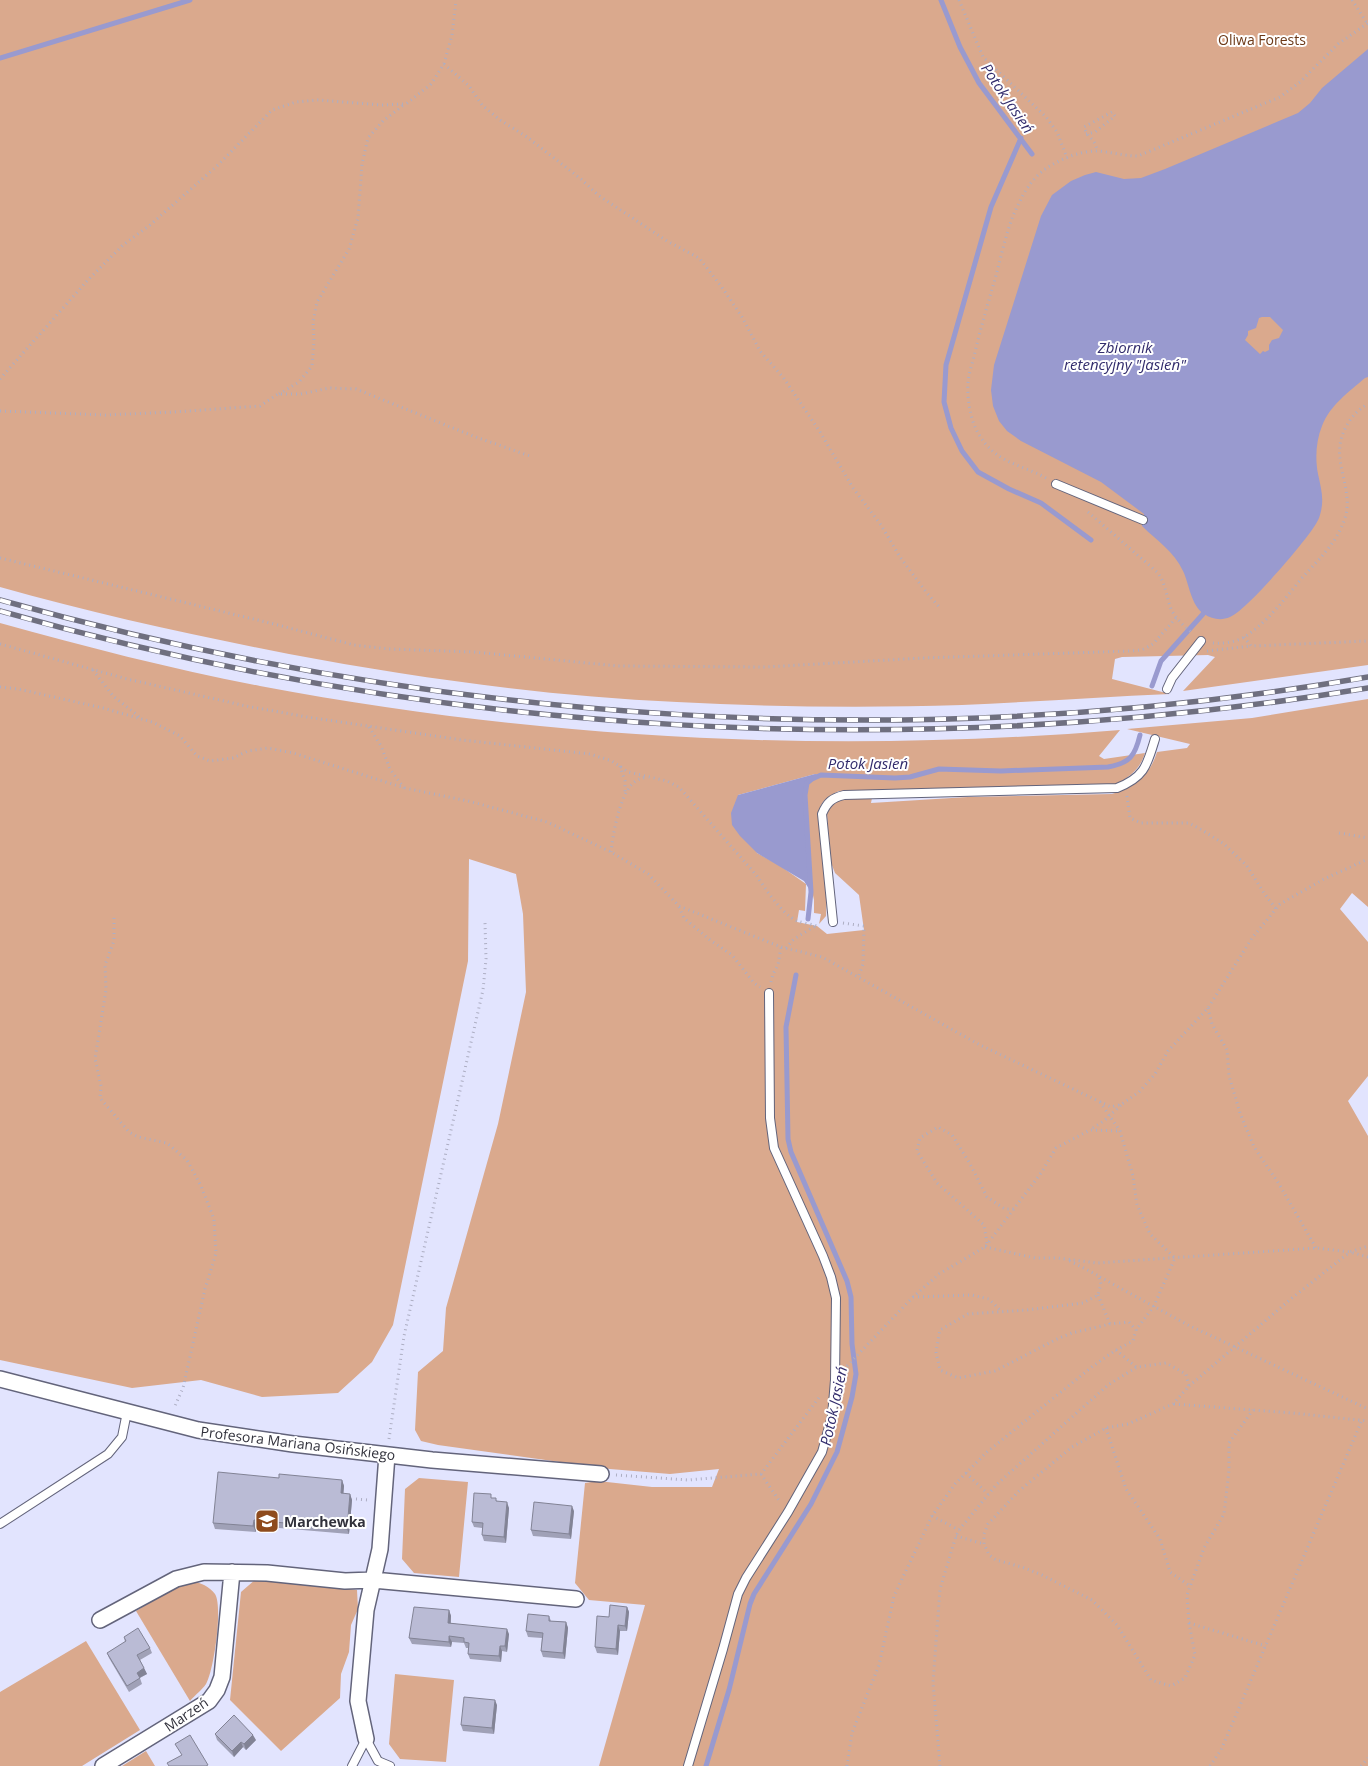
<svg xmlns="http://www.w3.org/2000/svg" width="1368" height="1766" viewBox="0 0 1368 1766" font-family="'Open Sans',sans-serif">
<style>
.green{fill:#daa98d}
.water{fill:#999acf;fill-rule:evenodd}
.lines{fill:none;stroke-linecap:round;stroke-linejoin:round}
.stream{stroke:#999acf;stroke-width:5}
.lane-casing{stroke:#63647b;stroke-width:10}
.street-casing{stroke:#63647b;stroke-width:18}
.path{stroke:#adaec3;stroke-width:3;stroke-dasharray:1 4;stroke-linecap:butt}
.lane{stroke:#fff;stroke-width:8}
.street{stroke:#fff;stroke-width:15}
.rail-casing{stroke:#6f6f7f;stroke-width:5.5}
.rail{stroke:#fff;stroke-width:4;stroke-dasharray:11;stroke-linecap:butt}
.wall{fill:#a0a1b7}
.shaded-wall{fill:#828395}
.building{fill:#babbd5;stroke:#828395}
.labels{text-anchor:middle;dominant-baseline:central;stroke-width:4;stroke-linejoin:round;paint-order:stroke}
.park-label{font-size:14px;fill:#6c3917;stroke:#fff}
.street-label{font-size:14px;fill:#31313b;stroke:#fff}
.poi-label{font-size:14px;font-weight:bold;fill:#31313b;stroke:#fff;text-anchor:start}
.water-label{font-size:15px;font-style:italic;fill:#322c6c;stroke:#fff}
</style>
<rect width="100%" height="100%" fill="#e2e4fe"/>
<path class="green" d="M0,0h1368v665l-185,26 32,-34 -7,-2 -86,2 -7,2 -3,20 58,15c-69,3 -139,8 -208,11 -95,3 -190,2 -285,-3 -130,-6 -260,-24 -388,-48 -97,-19 -194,-40 -289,-67z
M0,623c86,24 172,46 260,63 287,54 569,68 860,44l-21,26 5,3 41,-6c-5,16 -15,24 -29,31l-277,7c-15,7 -19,11 -21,27l9,75 -1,23 -7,8 2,-10 -7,-1v-13l-4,-19 -5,-86 2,-12 13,-8 -5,-1 -77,21 19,58 22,12 27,19 -1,27 -6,-1 -2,12 20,4 10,8 37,-4 -5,-35 -24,-22 -5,-13 -3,-46 4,-9 6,-5 35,-2 -1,5 97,-6 144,-3c23,-6 38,-19 45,-42l30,-4 3,-4 -63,-15 125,-11 116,-19v208l-16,-14 -12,16 28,33v134l-20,25 20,35v630h-769l46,-161 -56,-5 -14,-17 10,-100 13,-2 54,6h60l7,-18 -49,5 -60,-5 -172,-24 -17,-4 -6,-11 3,-58 25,-21 3,-43 52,-184 28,-132 -3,-78 -7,-40 -47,-15 -1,102 -75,364 -21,37 -34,31 -76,4 -61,-17 -69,8 -132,-28z
M419,1478l49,4 -9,95 -45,-4 -12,-14 3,-70z
M256,1579l101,11 1,19 -7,16 -2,27 -8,22 -1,24 -59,53 -51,-51 11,-108z
M192,1581c9,2 17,5 23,13 8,12 -1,77 -9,90 -4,6 -11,11 -16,17l-54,-90 43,-26z
M86,1641l54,89 -58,36h-82v-74z
M395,1674l59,6 -8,82 -46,-3 -11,-15z
M146,1751l9,15h-33z"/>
<path class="water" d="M1368,49v328l-3,1c-16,14 -35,27 -43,48 -6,15 -7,32 -4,48 3,14 6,24 3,37 -1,4 -2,8 -4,11 -9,17 -71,89 -87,95 -9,4 -18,2 -26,-3 -13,-8 -15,-31 -21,-43 -9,-20 -26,-30 -41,-45l2,-12 -43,-32 -80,-41 -14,-10 -8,-10 -6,-15 -2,-16 3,-25 47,-149 11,-21 19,-14 14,-6 11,-3 28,7 17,-1 24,-9 133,-56 12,-10 12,-15zM1262,317h8l13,13 -4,8 -7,2 -3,5v5l-4,2 -2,-1 -3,3 -15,-14 3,-5v-4l8,-3 3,-10z
M815,774l6,1 -14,8 -2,12 6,97 -7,-11 -47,-28 -17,-17 -8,-11 -1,-12 7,-18z"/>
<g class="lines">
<path class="stream" d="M941,0l19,47 19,36 53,71
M0,58l190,-58
M1021,138l-30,69 -45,158 -2,37 7,26 11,23 16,21 31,17 32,14 50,37
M1152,686l9,-25 42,-47
M808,919l3,-27 -6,-97 2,-12 5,-4 9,-4 74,3 15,-1 29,-8 62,2 107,-4c22,-4 27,-11 32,-32
M706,1766l23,-76 21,-86 4,-10 57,-90 26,-52 15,-55 4,-23 -4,-30 -1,-47 -4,-16 -56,-129 -3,-13 -2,-112 10,-52"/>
<g class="lane-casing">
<path id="lane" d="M1056,484l87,36
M1167,689l5,-11 29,-37
M833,922l-11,-108c5,-12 10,-16 22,-19l273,-7c28,-11 30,-23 38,-49
M0,1524l108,-70 14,-17 5,-25
M366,1739l12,22 12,5
M352,1766l14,-27
M688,1766l35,-117 15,-55 8,-16 42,-66 34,-60 10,-36 3,-36 1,-82 -5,-21 -8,-21 -49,-108 -4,-30 -1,-125"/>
</g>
<g class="street-casing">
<path id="street" d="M0,1379l198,51 95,14 139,16 169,14
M100,1620l76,-41 28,-7 63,1 78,8 28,-1 203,19
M366,1739l-8,-38 8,-91 14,-61 7,-94
M103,1766l106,-65 8,-11 5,-13 10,-105"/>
</g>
<path class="path" d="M959,0l24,57 63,60 11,15 10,26
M1352,0l15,23
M444,64l25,22 13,19 18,15 27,17 54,42 17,16 69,46 32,17 22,28 21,31 18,34 23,26 37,55 33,56 28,37 19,32 26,35 15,17
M1086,134l9,-2 20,-16 -3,-4 -28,15c3,11 12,12 13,24
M0,379l87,-98 36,-36 27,-20 67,-59 55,-56 24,-8 22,-2 64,5 24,-1 25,-20 13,-20 8,-29 4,-35
M279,394l20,-12 13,-16 2,-25 -1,-19 4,-20 32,-53 9,-31 4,-54 6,-26 15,-17 22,-17
M0,411l105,4 69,-3 86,-6 18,-12h23l28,-6 27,1 117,47 57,20
M1046,478c-27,-15 -50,-14 -68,-45 -8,-14 -11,-35 -10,-51 1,-10 5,-20 7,-30 6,-25 13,-49 20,-73 7,-25 12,-53 24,-76 7,-15 17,-29 31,-37 13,-8 31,-15 47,-15 14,1 27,5 41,5l142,-59 20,-15 38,-38 30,-21
M1088,512l69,60c9,11 9,24 14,37 5,10 13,17 21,24
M0,558l274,66 80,21 35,4 85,3 144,14 147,1 158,-9 207,-7 12,-1 11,-6 23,-26
M1244,637l7,9 117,-5
M1213,643c10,1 24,-1 33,-7 22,-15 38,-36 55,-57 17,-19 36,-36 44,-61 10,-32 -18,-59 2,-93 5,-9 12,-16 21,-21
M0,644l127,35 119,27 61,11 155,23 128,14 22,7 16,11 39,9 12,6 78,89c8,13 26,39 40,45 6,2 14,3 20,5
M1207,651l44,-5
M93,670l20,26 28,22
M0,687l18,2 85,19 49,14 28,14 17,20 13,5 23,-3 15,-7 20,-3 25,5 112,35 63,13 79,21 64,30 37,22 31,32 102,41 41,10 158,88 131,62 11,-3 17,-12 16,-18 13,-23 40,-43 44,-70 28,-34 44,-25 44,-20
M369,727l12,19 9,23 14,19
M620,766l5,15v13
M1127,796l3,22 11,5h48l13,7 22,14 23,22 17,27 12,16
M1339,833l29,5
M611,852c2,-18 8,-54 21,-68 4,-4 8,-5 14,-7
M679,907l5,11 26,22 22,15 22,28 6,4
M114,918v23l-9,24 1,25 -11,69 6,27 -1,12 29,34 9,5 29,6 20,17 14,26 13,33 2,34 -11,36 -22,99 -9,20
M843,923l21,3 -1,38 -5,14
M786,948l8,-9 21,-13
M771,982l2,-8 5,-9 3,-18
M1208,1008l4,16 15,26 2,26 11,37 14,34 25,37 37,64
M1100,1102l20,29 13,45 4,29 13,29 25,24 -21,48 -18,24
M1093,1128l12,-8 16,-15
M987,1243l-3,-18 -47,-42 -20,-32 3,-13 18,-11 14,8 17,27 18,35 18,12h9
M985,1247l50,11h22l40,5 219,-15 34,4 18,5
M1100,1277l88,48 180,84
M1098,1295l12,29
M913,1297l59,-2 17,4 12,12
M1116,1350l20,17
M847,1366l66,-69 26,-23 46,-27 56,-74 15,-25 34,-18 30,1
M1189,1386l103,-88 58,-46 18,-6
M1174,1404l118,9 76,8
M1106,1428l20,61 34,50 10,33 20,14
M389,1439l15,-103 79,-346 3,-31 -1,-36
M966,1473l22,21
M761,1474l19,28
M616,1475l72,5 73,-6 60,-79
M356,1499l12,1
M932,1516l27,14
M956,1536l28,8
M1189,1623l77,23
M847,1766l5,-33 27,-68 15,-69 38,-80 23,-32 32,-32 106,-86 23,-16 17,-9 3,-11 -7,-8 -19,2 -38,9 -15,6 -62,32 -37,7 -18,-8 -4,-18 4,-22 28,-16 59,-4 56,-7 15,-8 3,-11 -2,-8 -31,-16
M940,1766l-7,-83 7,-94 16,-53 3,-6 37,-45 112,-100 29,-18 29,-4 20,11 3,12 -16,18 -45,20 -22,4 -34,19 -53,44 -31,33 -4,10v10l5,11 7,5 26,7 20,8 50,25 25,25 34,55 20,6 14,-8 10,-23 -6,-32 -2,-28 17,-47 20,-34 5,-44v-27l24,-33
M1210,1766l11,-16 141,-330
M1361,1766l7,-8"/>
<use href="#lane" class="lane"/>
<use href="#street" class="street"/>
<g class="rail-casing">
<path id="rail" d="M0,600c442,124 915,156 1368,77
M0,611c443,126 914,152 1368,77"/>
</g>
<use href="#rail" class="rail"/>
</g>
<path class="wall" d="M279,1478l63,2 2,6 -1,8h7l2,6 -3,34 -93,-8v6l-41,-3 -2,-6z
M492,1498l17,10 -3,35 -22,-2 -2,-6v-7l-8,-1 -2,-5z
M574,1511l-3,28 -38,-3 -2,-6z
M627,1607l2,5 -2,19h-7l-2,24 -21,-2 -2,-6z
M449,1610l2,6v7l58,11 -2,18 -5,-1 -1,11 -31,-3 -2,-5v-6h-2l-2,-5 -12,-1 -1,5 -39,-3 -3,-6z
M549,1616l2,5 15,1 2,6 -3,31 -22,-2 -2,-6 1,-13 -14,-1 -2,-6z
M124,1637l26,11 2,5 -12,7 7,14 -7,4 2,6 -13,8 -20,-34 -2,-5 18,-11z
M497,1705l-3,29 -31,-3 -2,-6z
M215,1734l41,6 -10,10 -3,-3 -9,10 -17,-17z"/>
<path class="shaded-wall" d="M342,1480l2,6 -1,13 -2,-6z
M350,1494l2,6 -3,34 -2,-5z
M507,1502l2,6 -3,35 -2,-6z
M572,1506l2,5 -3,28 -2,-5z
M254,1520l2,6v6l-3,-6z
M627,1607l2,5 -2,19 -2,-5z
M449,1610l2,6 -1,13 -2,-6z
M566,1622l2,6 -3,31 -2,-6z
M618,1625l2,6 -2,24 -2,-6z
M507,1629l2,5 -2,18 -2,-6z
M449,1636l3,6 -1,5 -2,-5z
M500,1646l2,5 -1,11 -2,-6z
M144,1668l3,6 -8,4 -2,-5z
M495,1700l2,5 -3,29 -2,-6z
M253,1735l3,5 -10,10 -2,-6z
M241,1742l2,5 -9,10 -2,-6z"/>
<path class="building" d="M218,1472l61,6v-4l63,6 -1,13 9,1 -3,35 -93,-9 -1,6 -40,-3z
M474,1493l17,1v4h5v3l11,1 -3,35 -22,-2 1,-12 -11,-1z
M534,1502l38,4 -3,28 -38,-4z
M610,1605l17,2 -2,19 -7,-1 -2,24 -21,-2 2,-31 12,1z
M414,1607l35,3 -1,13 59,6 -2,17h-5l-1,10 -31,-2 1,-11 -5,-1v-4l-15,-2v6l-40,-4z
M528,1614l21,2v5l17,1 -3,31 -22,-2 2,-18 -17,-2z
M138,1628l12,20 -13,7 7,13 -7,5 3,5 -13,8 -20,-33 19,-12 -2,-4z
M464,1697l31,3 -3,28 -31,-3z
M234,1715l19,20 -9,9 -3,-2 -9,9 -17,-17z
M190,1735l18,30 -2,1h-37l-2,-3 15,-8 -7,-11z"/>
<defs>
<g id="school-square" transform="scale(1.25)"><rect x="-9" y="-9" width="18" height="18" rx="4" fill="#8e4b1d" stroke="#fff"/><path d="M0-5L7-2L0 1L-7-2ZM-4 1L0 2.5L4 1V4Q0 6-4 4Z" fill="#fff"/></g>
</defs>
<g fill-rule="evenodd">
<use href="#school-square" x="267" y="1521"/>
</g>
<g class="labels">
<g class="park-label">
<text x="1262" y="39">Oliwa Forests</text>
</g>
<g class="street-label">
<text transform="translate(298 1443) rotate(7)">Profesora Mariana Osińskiego</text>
<text transform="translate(186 1714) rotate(-34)">Marzeń</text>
</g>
<g class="poi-label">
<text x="284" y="1521">Marchewka</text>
</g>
<g class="water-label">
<text transform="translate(1008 98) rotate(56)">Potok Jasień</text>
<text x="1125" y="347">Zbiornik<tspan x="1125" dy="17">retencyjny "Jasień"</tspan></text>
<text x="868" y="763">Potok Jasień</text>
<text transform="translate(833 1406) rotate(-78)">Potok Jasień</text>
</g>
</g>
</svg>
